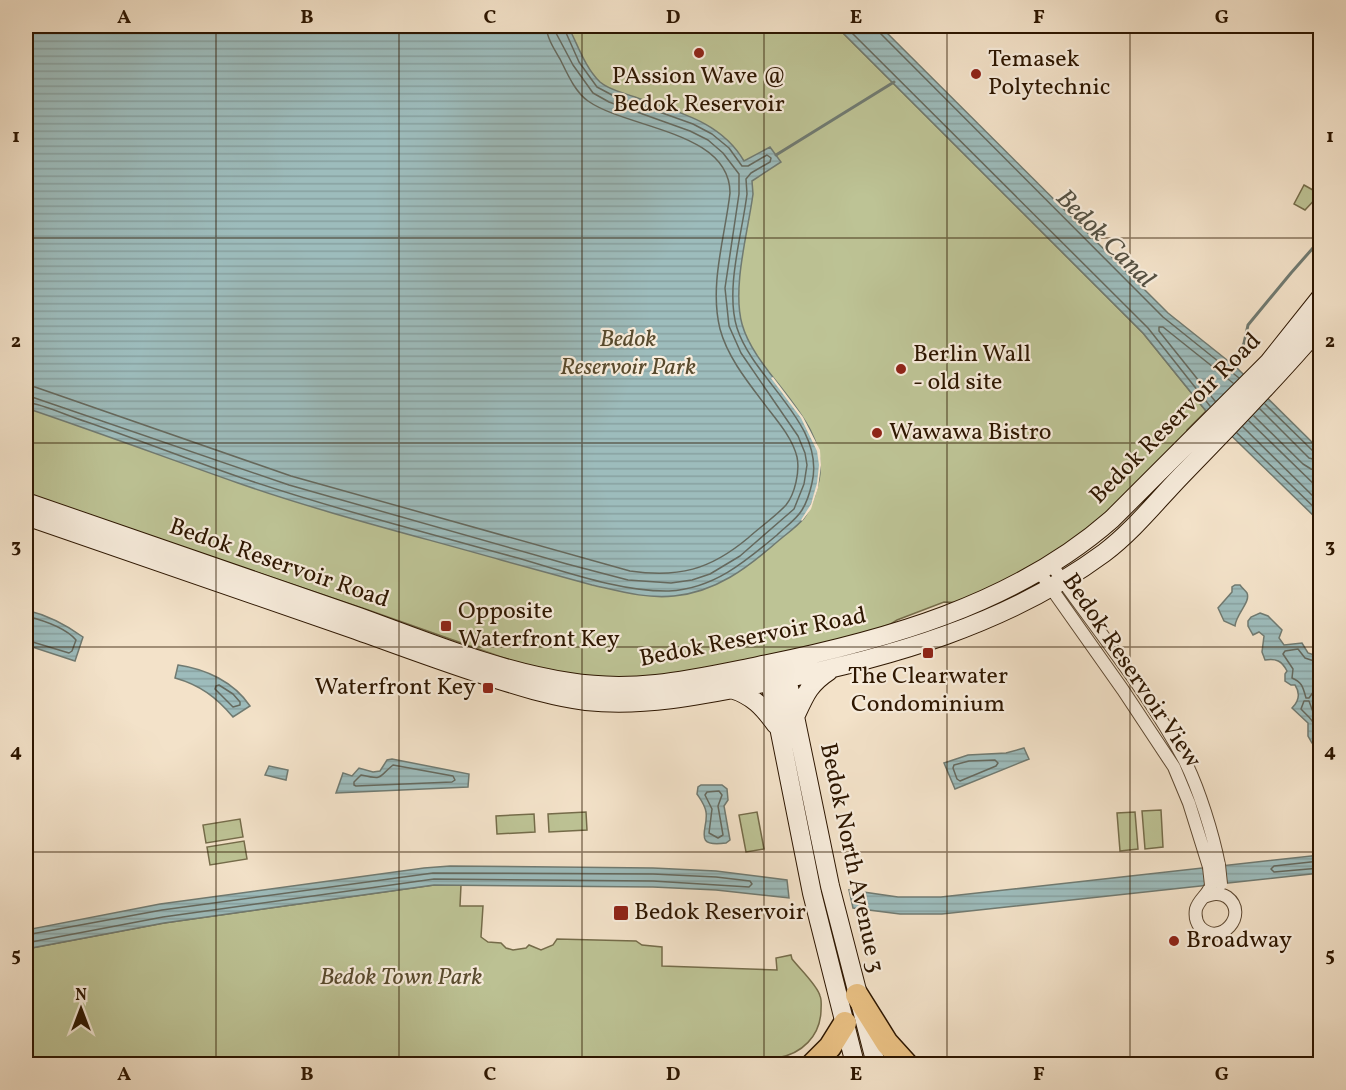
<svg xmlns="http://www.w3.org/2000/svg" width="1346" height="1090" viewBox="0 0 1346 1090" font-family="Vollkorn,serif">
<style>
.park{fill:#bdc395;stroke:#756c4a;stroke-width:1.5}
.water{fill:url(#water-rules);stroke:#707a71;stroke-width:1.5}
.pier{fill:#f3e2c9}
.lines{fill:none;stroke-linecap:round;stroke-linejoin:round}
.shore{stroke:#65695e;stroke-width:1.5}
.stream{stroke:#707a71;stroke-width:3}
.street-casing{stroke:#5e4932;stroke-width:14}
.secondary-casing{stroke:#2d1600;stroke-width:20}
.highway-casing{stroke:#2d1600;stroke-width:25}
.street{stroke:#f7ecdc;stroke-width:12}
.secondary{stroke:#f7ecdc;stroke-width:18}
.highway{stroke:#eac184;stroke-width:22}
.street-bridge-casing{stroke:#5e4932;stroke-width:14;stroke-linecap:butt}
.street-bridge{stroke:#f7ecdc;stroke-width:12}
.grid{fill:none;stroke:#2d1600;stroke-width:1.5;stroke-opacity:0.55}
.poi-dot{fill:#8f2418;stroke:#f7ecdc;stroke-width:2}
.labels{text-anchor:middle;dominant-baseline:central;stroke-width:4.5;stroke-linejoin:round;paint-order:stroke}
.poi-label{font-size:24px;fill:#2d1600;stroke:#f7ecdc;text-anchor:start}
.park-label{font-size:24px;font-style:italic;fill:#584a2d;stroke:#f7ecdc}
.street-label{font-size:24px;fill:#2d1600;stroke:#f7ecdc}
.water-label{font-size:26px;font-style:italic;fill:#545042;stroke:#f7ecdc}
.neatline{fill:none;stroke:#2d1600;stroke-width:2}
.grid-label{font-size:20px;text-anchor:middle;font-weight:bold;fill:#2d1600}
</style>
<defs>
<pattern id="water-rules" width="6" height="5" patternUnits="userSpaceOnUse" patternTransform="scale(1.5)"><rect width="6" height="5" fill="#9dbcbc"/><path d="M0 2.5h6" fill="none" stroke="#88a1a0"/></pattern>
</defs>
<rect width="100%" height="100%" fill="#f3e2c9"/>
<filter id="stains"><feTurbulence type="fractalNoise" baseFrequency=".00333" numOctaves="4"/><feColorMatrix values="0 0 0 0 .2 0 0 0 0 .09 0 0 0 0 .02 0 0 0 .5 -.17"/></filter>
<radialGradient id="worn" r=".72"><stop offset=".6" stop-color="#630" stop-opacity="0"/><stop offset="1" stop-color="#630" stop-opacity=".3"/></radialGradient>
<path class="park" d="M26,26h810l307,307 63,78 -19,19 4,5 -107,102 -119,66 -21,-1 -47,18 -25,16 -234,48 -103,-15 -167,-59 -342,-116z
M1304,185l16,9 -15,16 -11,-6z
M1161,810l2,37 -18,2 -3,-38z
M586,812l1,18 -38,2 -1,-18z
M757,812l7,37 -18,3 -7,-37z
M1135,812l3,37 -18,2 -3,-38z
M534,814l1,18 -38,2 -1,-18z
M240,819l3,18 -37,6 -3,-18z
M244,841l3,18 -37,6 -3,-18z
M434,885h27l-1,21h23l-2,31 7,5 13,1 5,5 7,2 13,-2 3,-3 12,5 12,-5 4,-6 79,2 6,4 20,2v19l115,4 -1,-12 15,-3 1,4c7,9 26,27 28,37 2,4 1,10 1,15 -1,25 -19,43 -44,47l-156,6h-595v-115l138,-26z"/>
<path class="water" d="M26,26h542c9,17 17,42 32,56 9,8 24,11 35,15 41,15 85,23 109,64l26,-14 11,15 -29,19 1,13c-5,38 -21,93 -11,130 14,52 89,97 77,156 -3,13 -7,27 -15,38 -7,9 -18,16 -27,24 -30,26 -61,50 -103,54 -28,3 -55,-5 -82,-11 -30,-8 -61,-17 -91,-25 -88,-25 -177,-47 -263,-77 -71,-25 -141,-51 -212,-75z
M836,26h44l288,287 69,55 83,82v72l-114,-111 -63,-78z
M1235,585h5c2,3 5,5 7,8 4,9 -11,21 -12,33l-11,-5 -6,-13 14,-16v-5z
M26,610c21,5 39,14 57,27l-8,24 -49,-16z
M1260,613l8,3 14,14 -3,8 5,7 18,-2 6,10 9,3 3,4v34l-4,7 1,5 3,4v34l-8,-1 -4,-7v-13l-16,-15c7,-7 9,-14 3,-23h-4l-6,-4v-7l2,-3c-5,-10 -11,-13 -22,-11l-3,-8 2,-16 -5,-4 -6,3 -5,-9v-5l3,-4z
M178,665c28,4 56,17 72,41l-17,11c-17,-20 -33,-32 -58,-39z
M1024,748l5,11 -74,30 -11,-26 24,-8 38,-2z
M392,759l77,15 -1,13 -132,6 7,-20 9,3 7,-8 14,4 7,-1 7,-11z
M269,766l19,4 -2,10 -21,-5z
M701,785h21l5,4 1,11 -4,6 6,34 -4,3c-35,5 -17,-15 -20,-31 -1,-7 -5,-12 -9,-18l1,-7z
M1320,855v18l-378,41h-42l-47,-6 -4,-18 49,7h43z
M450,866l203,2 63,3 71,9 2,18 -73,-8 -63,-3 -219,-2 -270,38 -138,26v-19l134,-26 264,-36z"/>
<path class="pier" d="M773,377l30,40 17,33 1,15 -3,23 -7,21 -9,12 -1,-1 10,-16 6,-21 2,-18 -2,-14 -16,-33 -30,-40z"/>
<g class="lines">
<path class="shore" d="M845,26l303,302 62,78
M877,26l2,6 284,285 76,61
M26,386l9,1 256,89 339,95c48,7 80,-1 118,-33 12,-11 27,-21 38,-33 9,-11 14,-34 11,-48 -4,-17 -17,-33 -28,-47 -18,-24 -41,-51 -49,-81 -11,-44 5,-92 10,-136 0,-62 -102,-64 -142,-92 -13,-9 -21,-28 -28,-42 -6,-10 -13,-21 -14,-33
M26,395l263,90 278,79 61,16 43,3 21,-3 18,-6 30,-18 54,-47 10,-25 3,-19 -2,-12 -7,-17 -57,-83 -12,-27 -4,-38 14,-94v-20l-16,-21 -15,-13 -18,-9 -81,-29 -16,-9 -20,-28 -17,-32 -1,-7
M1215,401l-56,-70v-4h4l70,56
M26,402c20,3 41,14 61,20 52,18 103,38 155,56 90,30 181,54 272,79 47,13 106,35 155,34 44,-2 76,-29 108,-56 8,-8 19,-15 25,-25 5,-8 8,-18 10,-27 14,-59 -58,-102 -75,-155 -12,-39 5,-93 10,-134l-1,-15 5,-6 19,-11 1,-4 -4,-3 -19,11h-6l-13,-18 -17,-14 -19,-10 -81,-29 -15,-8 -18,-25 -16,-36
M1265,404l49,48 6,2
M1260,409l49,49 11,3
M1254,416l49,48 8,5 9,2
M1249,421l71,69
M1243,427l77,76
M1237,433l83,80
M26,616c16,4 39,11 50,24l-4,11 -3,2 -43,-13
M1320,663l-15,-5 -7,-9 -13,2 -2,3 10,15 -1,9c10,4 11,9 14,20h3l5,-7 6,-1
M219,685l14,9 7,8v3l-7,2 -18,-18 1,-3z
M1320,714l-7,-2 -4,-11h-5l-3,8c11,12 13,9 14,27l5,2
M995,760l3,3 -2,3 -36,15 -3,-2 -4,-11 1,-3 15,-4z
M393,765l60,11 2,4 -3,2 -96,4 -2,-1v-3l7,-7c23,5 16,3 32,-10z
M719,791l3,4 -4,11 5,29 -5,3 -9,-5 3,-24 -7,-14 2,-3z
M1320,861l-46,5 -3,3 3,3 46,-4
M26,935l136,-25 271,-37 220,1 63,3 34,4 2,3 -3,3 -96,-6 -219,-2 -271,38 -137,26"/>
<path class="stream" d="M776,155l118,-73
M1234,369l10,-26 4,-18 43,-52 29,-33"/>
<g class="street-casing">
<path id="street" d="M1051,564c45,65 97,127 134,197 14,28 28,73 34,104
M1039,571l84,119 51,77 15,36 20,64
M1204,897c8,-3 15,-5 23,0 23,17 -7,51 -27,30 -4,-5 -5,-12 -4,-18 3,-10 12,-14 15,-24"/>
</g>
<g class="secondary-casing">
<path id="secondary" d="M26,502c111,38 222,76 333,115 69,25 138,54 210,65 67,11 124,-3 189,-16 125,-25 256,-61 354,-147l157,-157 51,-64
M26,516c110,37 220,75 330,114 44,16 87,32 131,46 32,10 65,21 99,25 62,7 126,-8 187,-20 116,-23 235,-57 331,-128 29,-22 52,-51 77,-77 48,-49 95,-98 139,-149
M785,668l45,218 46,178
M768,672l44,221 43,171
M731,689c21,6 32,18 45,36
M795,717c10,-22 14,-33 34,-46"/>
</g>
<g class="highway-casing">
<path id="highway" d="M857,995l30,48 19,21
M813,1064l17,-17 15,-24"/>
</g>
<use href="#street" class="street"/>
<use href="#secondary" class="secondary"/>
<use href="#highway" class="highway"/>
<g class="street-bridge-casing">
<path id="street-bridge" d="M1219,865l2,19
M1209,867l2,18"/>
</g>
<use href="#street-bridge" class="street-bridge"/>
</g>
<path class="grid" d="M216,26v1038M399,26v1038M582,26v1038M764,26v1038M947,26v1038M1130,26v1038M26,238h1294M26,443h1294M26,647h1294M26,852h1294"/>
<g class="poi-dot">
<circle cx="699" cy="53" r="6"/>
<circle cx="976" cy="74" r="6"/>
<circle cx="901" cy="369" r="6"/>
<circle cx="877" cy="433" r="6"/>
<rect x="440" y="620" width="12" height="12" rx="3"/>
<rect x="922" y="647" width="12" height="12" rx="3"/>
<rect x="482" y="682" width="12" height="12" rx="3"/>
<rect x="613" y="905" width="16" height="16" rx="3"/>
<circle cx="1174" cy="941" r="6"/>
</g>
<g class="labels">
<g class="poi-label">
<text x="988" y="60">Temasek<tspan x="988" dy="28">Polytechnic</tspan></text>
<text x="699" y="77" text-anchor="middle">PAssion Wave @<tspan x="699" dy="28">Bedok Reservoir</tspan></text>
<text x="913" y="355">Berlin Wall<tspan x="913" dy="28">- old site</tspan></text>
<text x="889" y="433">Wawawa Bistro</text>
<text x="458" y="612">Opposite<tspan x="458" dy="28">Waterfront Key</tspan></text>
<text x="928" y="677" text-anchor="middle">The Clearwater<tspan x="928" dy="28">Condominium</tspan></text>
<text x="476" y="688" text-anchor="end">Waterfront Key</text>
<text x="634" y="913">Bedok Reservoir</text>
<text x="1186" y="941">Broadway</text>
</g>
<g class="park-label">
<text x="628" y="340">Bedok<tspan x="628" dy="28">Reservoir Park</tspan></text>
<text x="401" y="978">Bedok Town Park</text>
</g>
<g class="street-label">
<text transform="translate(1176 419) rotate(-45)">Bedok Reservoir Road</text>
<text transform="translate(279 564) rotate(19)">Bedok Reservoir Road</text>
<text transform="translate(753 638) rotate(-11)">Bedok Reservoir Road</text>
<text transform="translate(1131 671) rotate(56)">Bedok Reservoir View</text>
<text transform="translate(851 858) rotate(78)">Bedok North Avenue 3</text>
</g>
<g class="water-label">
<text transform="translate(1105 239) rotate(45)">Bedok Canal</text>
</g>
</g>
<rect width="1346" height="1090" fill="none" stroke="#f3e2c9" stroke-width="66"/>
<g transform="translate(81 1009)" stroke="#f7ecdc" stroke-width="4.5" paint-order="stroke">
<path d="M0-4.5L10 22L0 15L-10 22Z" fill="#2d1600"/>
<text y="-9" font-size="16" font-weight="bold" text-anchor="middle" fill="#2d1600">N</text>
</g>
<rect x="33" y="33" width="1280" height="1024" class="neatline"/>
<g class="grid-label">
<text x="124" y="23">A</text>
<text x="307" y="23">B</text>
<text x="490" y="23">C</text>
<text x="673" y="23">D</text>
<text x="856" y="23">E</text>
<text x="1039" y="23">F</text>
<text x="1222" y="23">G</text>
<text x="16" y="142">1</text>
<text x="1330" y="142">1</text>
<text x="16" y="347">2</text>
<text x="1330" y="347">2</text>
<text x="16" y="552">3</text>
<text x="1330" y="552">3</text>
<text x="16" y="757">4</text>
<text x="1330" y="757">4</text>
<text x="16" y="961">5</text>
<text x="1330" y="961">5</text>
<text x="124" y="1080">A</text>
<text x="307" y="1080">B</text>
<text x="490" y="1080">C</text>
<text x="673" y="1080">D</text>
<text x="856" y="1080">E</text>
<text x="1039" y="1080">F</text>
<text x="1222" y="1080">G</text>
</g>
<rect width="100%" height="100%" filter="url(#stains)"/>
<rect width="100%" height="100%" fill="url(#worn)"/>
</svg>
